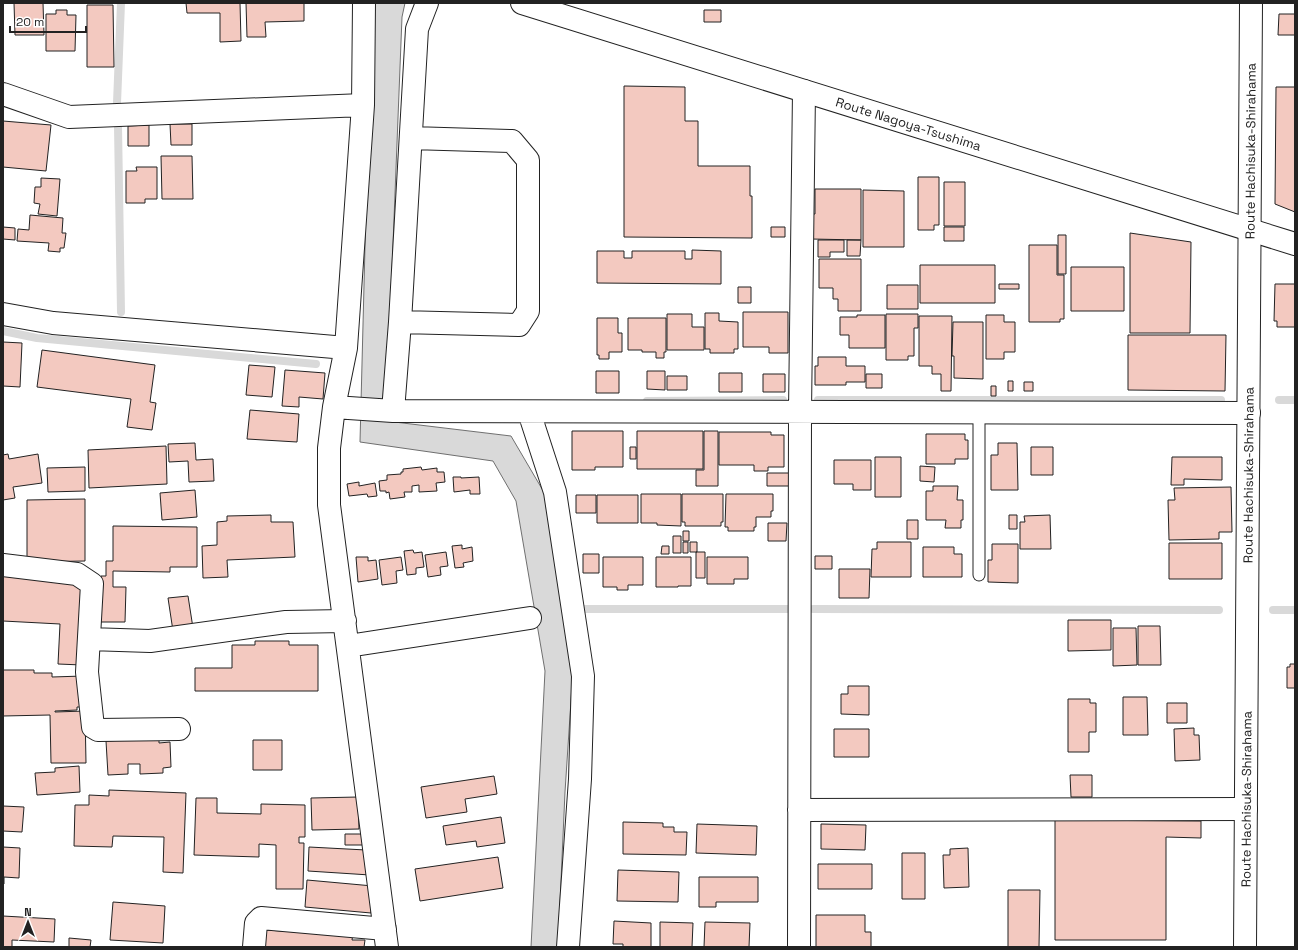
<svg xmlns="http://www.w3.org/2000/svg" width="1298" height="950" viewBox="0 0 1298 950" font-family="'Space Grotesk',sans-serif">
<style>
.water{fill:#d9d9d9;stroke:#6f6f6f}
.lines{fill:none;stroke-linecap:round;stroke-linejoin:round}
.stream{stroke:#d9d9d9;stroke-width:8}
.building{fill:#f3c9c0;stroke:#222}
.lane-casing{stroke:#222;stroke-width:13}
.street-casing{stroke:#222;stroke-width:24}
.secondary-casing{stroke:#222;stroke-width:24}
.primary-casing{stroke:#222;stroke-width:24}
.lane{stroke:#fff;stroke-width:11}
.street{stroke:#fff;stroke-width:22}
.secondary{stroke:#fff;stroke-width:22}
.primary{stroke:#fff;stroke-width:22}
.labels{text-anchor:middle;dominant-baseline:central;stroke-width:3;stroke-linejoin:round;paint-order:stroke}
.street-label{font-size:13px;fill:#222;stroke:#fff}
</style>
<rect width="100%" height="100%" fill="#fff"/>
<path class="water" d="M375,3h30l-3,14 -16,404 125,15 34,58 28,176 -8,122 -7,155h-27l14,-276 -29,-170 -23,-40 -133,-19 11,-430z"/>
<g class="lines">
<path class="stream" d="M117,103l4,-100
M118,126l3,186
M3,331l34,7 279,26
M818,400h403
M1279,400h16
M647,401l136,-1
M584,609h205
M813,609l406,1
M1273,610h22"/>
</g>
<path class="building" d="M14,3h29l1,32h-29z
M186,3h54l1,38 -21,1v-29h-33z
M246,3h58v18l-39,1 1,15h-19z
M87,5h26l1,62h-27z
M56,10h11v5h9l-1,36h-29v-37h10z
M704,10h17v12h-17z
M1279,14h16v21h-17z
M624,86l61,1v34h13v45h52v30h2v42l-128,-1z
M1276,87h19v125l-20,-8z
M3,121l48,4 -5,46 -43,-4z
M170,124h22v21h-21z
M149,125v21h-21v-20z
M161,156h31l1,43h-31z
M136,167h21v32h-12v4h-19v-32h11z
M918,177h21v48h-5v5h-16z
M41,178l19,1 -3,37 -19,-2 2,-10 -6,-1 1,-16h6z
M944,182h21v44h-21z
M815,189h46v51l-50,-1v-25h4z
M863,190l41,1v56h-41z
M30,215l33,3 -1,15h4l-2,15h-4v4l-12,-1 1,-8 -32,-2 1,-12 11,1z
M3,227l12,1v12l-12,-1z
M771,227h14v10h-14z
M944,227h20v14h-20z
M1130,233l61,9 -1,91h-60z
M1058,235h8v39h-8z
M818,240h26v12h-14v5h-12z
M847,240h14l-1,16h-13z
M1029,245h28v30h7v44h-4v3h-31z
M692,250l29,1v33l-124,-1v-32h27v7h8v-7h53v8h7z
M819,259h42v52h-23v-12h-5v-11h-14z
M920,265h75v38h-75z
M1071,267h53v44h-53z
M999,284h20v5h-20z
M1275,284h20v43h-18v-6h-3z
M887,285h31v24h-31z
M738,287h13v16h-13z
M743,312h45v41h-19v-6h-26z
M705,313h14v8l19,1v27h-4v4h-24v-4h-5z
M667,314h25v13h12v23h-37z
M886,314h32v14h-4v28h-6v4h-22z
M857,315h28v33h-36v-13h-9v-18h17z
M986,315h18v7h11v30h-11v7h-18z
M919,316h33l-1,75h-10v-17h-9v-8h-13z
M597,318h21v15h4v19h-13v7h-10v-4h-2z
M628,318h38v34h-2v6h-8v-6h-14v-2h-14z
M953,322h30v57l-29,-1v-22h-2z
M1128,335h98l-1,56 -97,-1z
M3,342l19,1 -2,44 -17,-1z
M42,350l113,15 -5,37 6,1 -4,27 -25,-3 4,-28 -94,-12z
M818,357h28v9h19v16h-19v3h-31v-19h3z
M249,365l26,2 -3,30 -26,-2z
M285,370l40,3 -2,26 -24,-2v10l-17,-1z
M596,371h23v22h-23z
M647,371h18v19l-18,-1z
M719,373h23v19h-23z
M763,374h22v18h-22z
M866,374h16v14h-16z
M667,376h20v14h-20z
M1008,381h5v10h-5z
M1024,382h9v9h-9z
M991,386h5v10h-5z
M250,410l49,4 -2,28 -50,-3z
M572,431h51v36h-28v3h-23z
M637,431h66v38h-66z
M704,431h14v55h-22v-16h8z
M719,432h52v3h13v32h-16v4h-14v-6h-35z
M926,434h39v6h3v19h-13v5h-29z
M195,443l1,17 17,-1 1,22 -25,1 -1,-21 -19,1 -1,-18z
M998,443h19l1,47h-27v-35h7z
M166,446l1,38 -78,4 -1,-38z
M630,447h6v12h-6z
M1031,447h22v28h-22z
M8,454l1,5 29,-5 4,29 -29,4 2,11 -12,2v-45z
M875,457h26v40h-26z
M1172,457h50v23l-38,-1v6h-13z
M834,460h37v30h-18v-6h-19z
M920,466l15,1 -1,15 -14,-1z
M85,467v24l-37,1 -1,-24z
M421,467l1,3 15,-2v4h7l1,10 -9,1 1,8 -18,1v-7l-7,1v6h-8l1,5 -15,2 -1,-7 -3,1v-2h-6l-1,-10 8,-1v-5l14,-1v-2h2v-3z
M767,473h22v13h-22z
M453,477h8v1l18,-1 1,17h-10v-4l-16,2z
M359,482v4l16,-3 2,13 -9,1 -1,-3 -18,2 -2,-12z
M933,486h25l-1,14h6v20h-2v8h-16l1,-8h-20v-29h7z
M1231,487l1,45h-13v7l-50,1 -1,-40h7l-1,-12z
M195,490l2,27 -35,3 -2,-27z
M641,494h40v32l-24,-1v-2h-16z
M682,494h41v28h-2v4h-36v-4h-3z
M726,494h47v17h-2v6h-15v10h-2v4h-26v-4h-3z
M576,495h20v18h-20z
M597,495h41v28h-41z
M85,499v62l-58,1v-62z
M271,515v7h22l2,35 -68,3 1,17 -25,1 -1,-32 15,-1v-23l10,-1v-5z
M1009,515h8v14h-8z
M1050,515l1,34h-31v-27h5l-1,-6z
M907,520h11v19h-11z
M768,523h19l-1,18h-18z
M113,526l84,1v40h-27v5l-57,-1v16h13l-1,35h-30l6,-37v-9h5v-15h7z
M683,531h6v10h-6z
M673,536h8v17h-8z
M683,542h5v11h-5z
M690,542h7v10h-7z
M877,542h34v35h-40l1,-28h5z
M1169,543h53v36h-53z
M992,544h26v39l-30,-1v-22h4z
M462,545v4l10,-2 1,14 -10,2 1,4 -9,1 -3,-22z
M662,546h7v8h-8z
M923,547h31v7h8v23h-39z
M413,550l1,3 8,-1 2,15 -8,1v6l-9,1 -3,-24z
M446,552l2,14 -8,1 1,8 -13,2 -3,-22z
M696,552h9v26h-9z
M583,554h16v19h-16z
M815,556h17v13h-17z
M356,557h12v4l8,-1 2,19 -20,3z
M401,557l2,13 -7,1 1,12 -15,2 -3,-25z
M603,557h40v28h-15v5h-11v-3h-14z
M656,557h35v29h-13v1h-22z
M707,557h41v22h-14v5h-27z
M839,569h31l-1,29h-30z
M3,573l64,3 19,15 -4,74 -24,-1 2,-40 -57,-3z
M188,596l5,32 -20,3 -5,-33z
M1068,620h43v30l-43,1z
M1138,626h22l1,39h-23z
M1113,628h23l1,37 -24,1z
M255,641h34v4h29v46h-123v-23h37v-23h23z
M1290,664h5v24h-8v-21h3z
M3,670h31v3h18v4l31,-1v31h-6v3l-22,1v1l30,-1 1,52h-35l-1,-48 -47,1z
M848,686h21v29l-28,-1v-20h7z
M1123,697h24l1,38h-25z
M1068,699h22v4h6v29h-7v20h-21z
M1167,703h20v20h-20z
M1194,728v7h5l1,25 -25,1 -1,-32z
M834,729h35v28h-35z
M159,738v5l11,-1 1,25 -8,1v5l-23,1v-10h-12v10l-20,1 -2,-34z
M253,740h29v30h-29z
M79,766l1,26 -43,3 -2,-22 20,-1v-4z
M1070,775h22v22h-21z
M494,776l3,18 -32,5 2,13 -41,6 -5,-31z
M109,790l77,3 -3,80 -20,-1 1,-35 -51,-1 -1,11 -38,-1 1,-41h14v-10l20,1z
M358,797l1,32 -47,1 -1,-32z
M196,798h21v15l44,1v-10l44,1v32h-6v6h5l-1,46h-27v-44l-17,-1v13l-65,-2z
M3,806l21,1 -2,25 -19,-1z
M501,817l4,26 -28,4 -1,-6 -30,4 -3,-19z
M1055,820l146,1v17l-35,-1v103h-111z
M623,822l40,1v4h11v5h13l-1,23 -63,-1z
M697,824l60,2 -1,29 -60,-2z
M821,824l45,1 -1,25 -44,-1z
M345,834h21v11h-21z
M3,847l17,1 -1,30 -15,-1v7h-1z
M309,847l57,3 4,25 -62,-4z
M968,848l1,39 -25,1 -1,-33h7v-6z
M902,853h23v46h-23z
M498,857l5,31 -83,13 -5,-32z
M818,864h54v25h-54z
M618,870l61,2 -1,30 -61,-1z
M699,877h59v25h-42v5h-17z
M307,880l66,6 -2,27 -66,-6z
M1008,890h32l-1,57h-31z
M113,902l52,4 -2,37 -53,-3z
M816,915h49v17h6v15h-55z
M3,916l52,3 -1,23 -42,-2v7h-9z
M614,921l37,2v24h-28v-3h-10z
M660,922l33,1 -1,24h-32z
M705,922l45,1 -1,24h-45z
M298,927l55,7 -1,6h13l-1,7h-104l6,-17 32,2z
M69,938l22,2 -1,7h-21z"/>
<g class="lines">
<g class="lane-casing">
<path id="lane" d="M979,412v163"/>
</g>
<g class="street-casing">
<path id="street" d="M364,3l-1,102 -17,243 -12,59 -5,41v57l58,442
M3,94l66,23 294,-12
M3,314l50,9 293,25
M400,322l119,3 9,-14v-151l-16,-19 -101,-3
M334,407l59,4 856,2
M393,411l7,-89 17,-293 10,-26
M529,412l26,80 28,184 -3,103 -12,168
M3,565l74,9 15,10 -5,88 6,55 5,3 81,-1
M89,639l61,2 136,-19 59,-1
M348,646l182,-28
M799,810l447,-1
M254,947l2,-24 5,-5 124,11
M799,947l1,-535 4,-321"/>
</g>
<g class="secondary-casing">
<g id="secondary">
<path id="s1" d="M1245,947l6,-944"/>
</g>
</g>
<g class="primary-casing">
<g id="primary">
<path id="s2" d="M522,3l773,241"/>
</g>
</g>
<use href="#lane" class="lane"/>
<use href="#street" class="street"/>
<use href="#secondary" class="secondary"/>
<use href="#primary" class="primary"/>
</g>
<g class="labels">
<g class="street-label">
<text stroke="none"><textPath href="#s2" startOffset="405">Route Nagoya-Tsushima</textPath></text>
<text stroke="none"><textPath href="#s1" startOffset="796">Route Hachisuka-Shirahama</textPath></text>
<text stroke="none"><textPath href="#s1" startOffset="472">Route Hachisuka-Shirahama</textPath></text>
<text stroke="none"><textPath href="#s1" startOffset="148">Route Hachisuka-Shirahama</textPath></text>
</g>
</g>
<rect width="1298" height="950" fill="none" stroke="#222222" stroke-width="8"/>
<g transform="translate(28 922)" stroke="#ffffff" stroke-width="3" paint-order="stroke">
<path d="M0-3L7 15L0 10L-7 15Z" fill="#222222"/>
<text y="-6" font-size="11" font-weight="bold" text-anchor="middle" fill="#222222">N</text>
</g>
<path d="M10 26v6h76v-6" fill="none" stroke="#222222" stroke-width="2"/>
<text x="16" y="26" font-size="12" fill="#222222" stroke="#ffffff" stroke-width="3" paint-order="stroke">20 m</text>
</svg>
